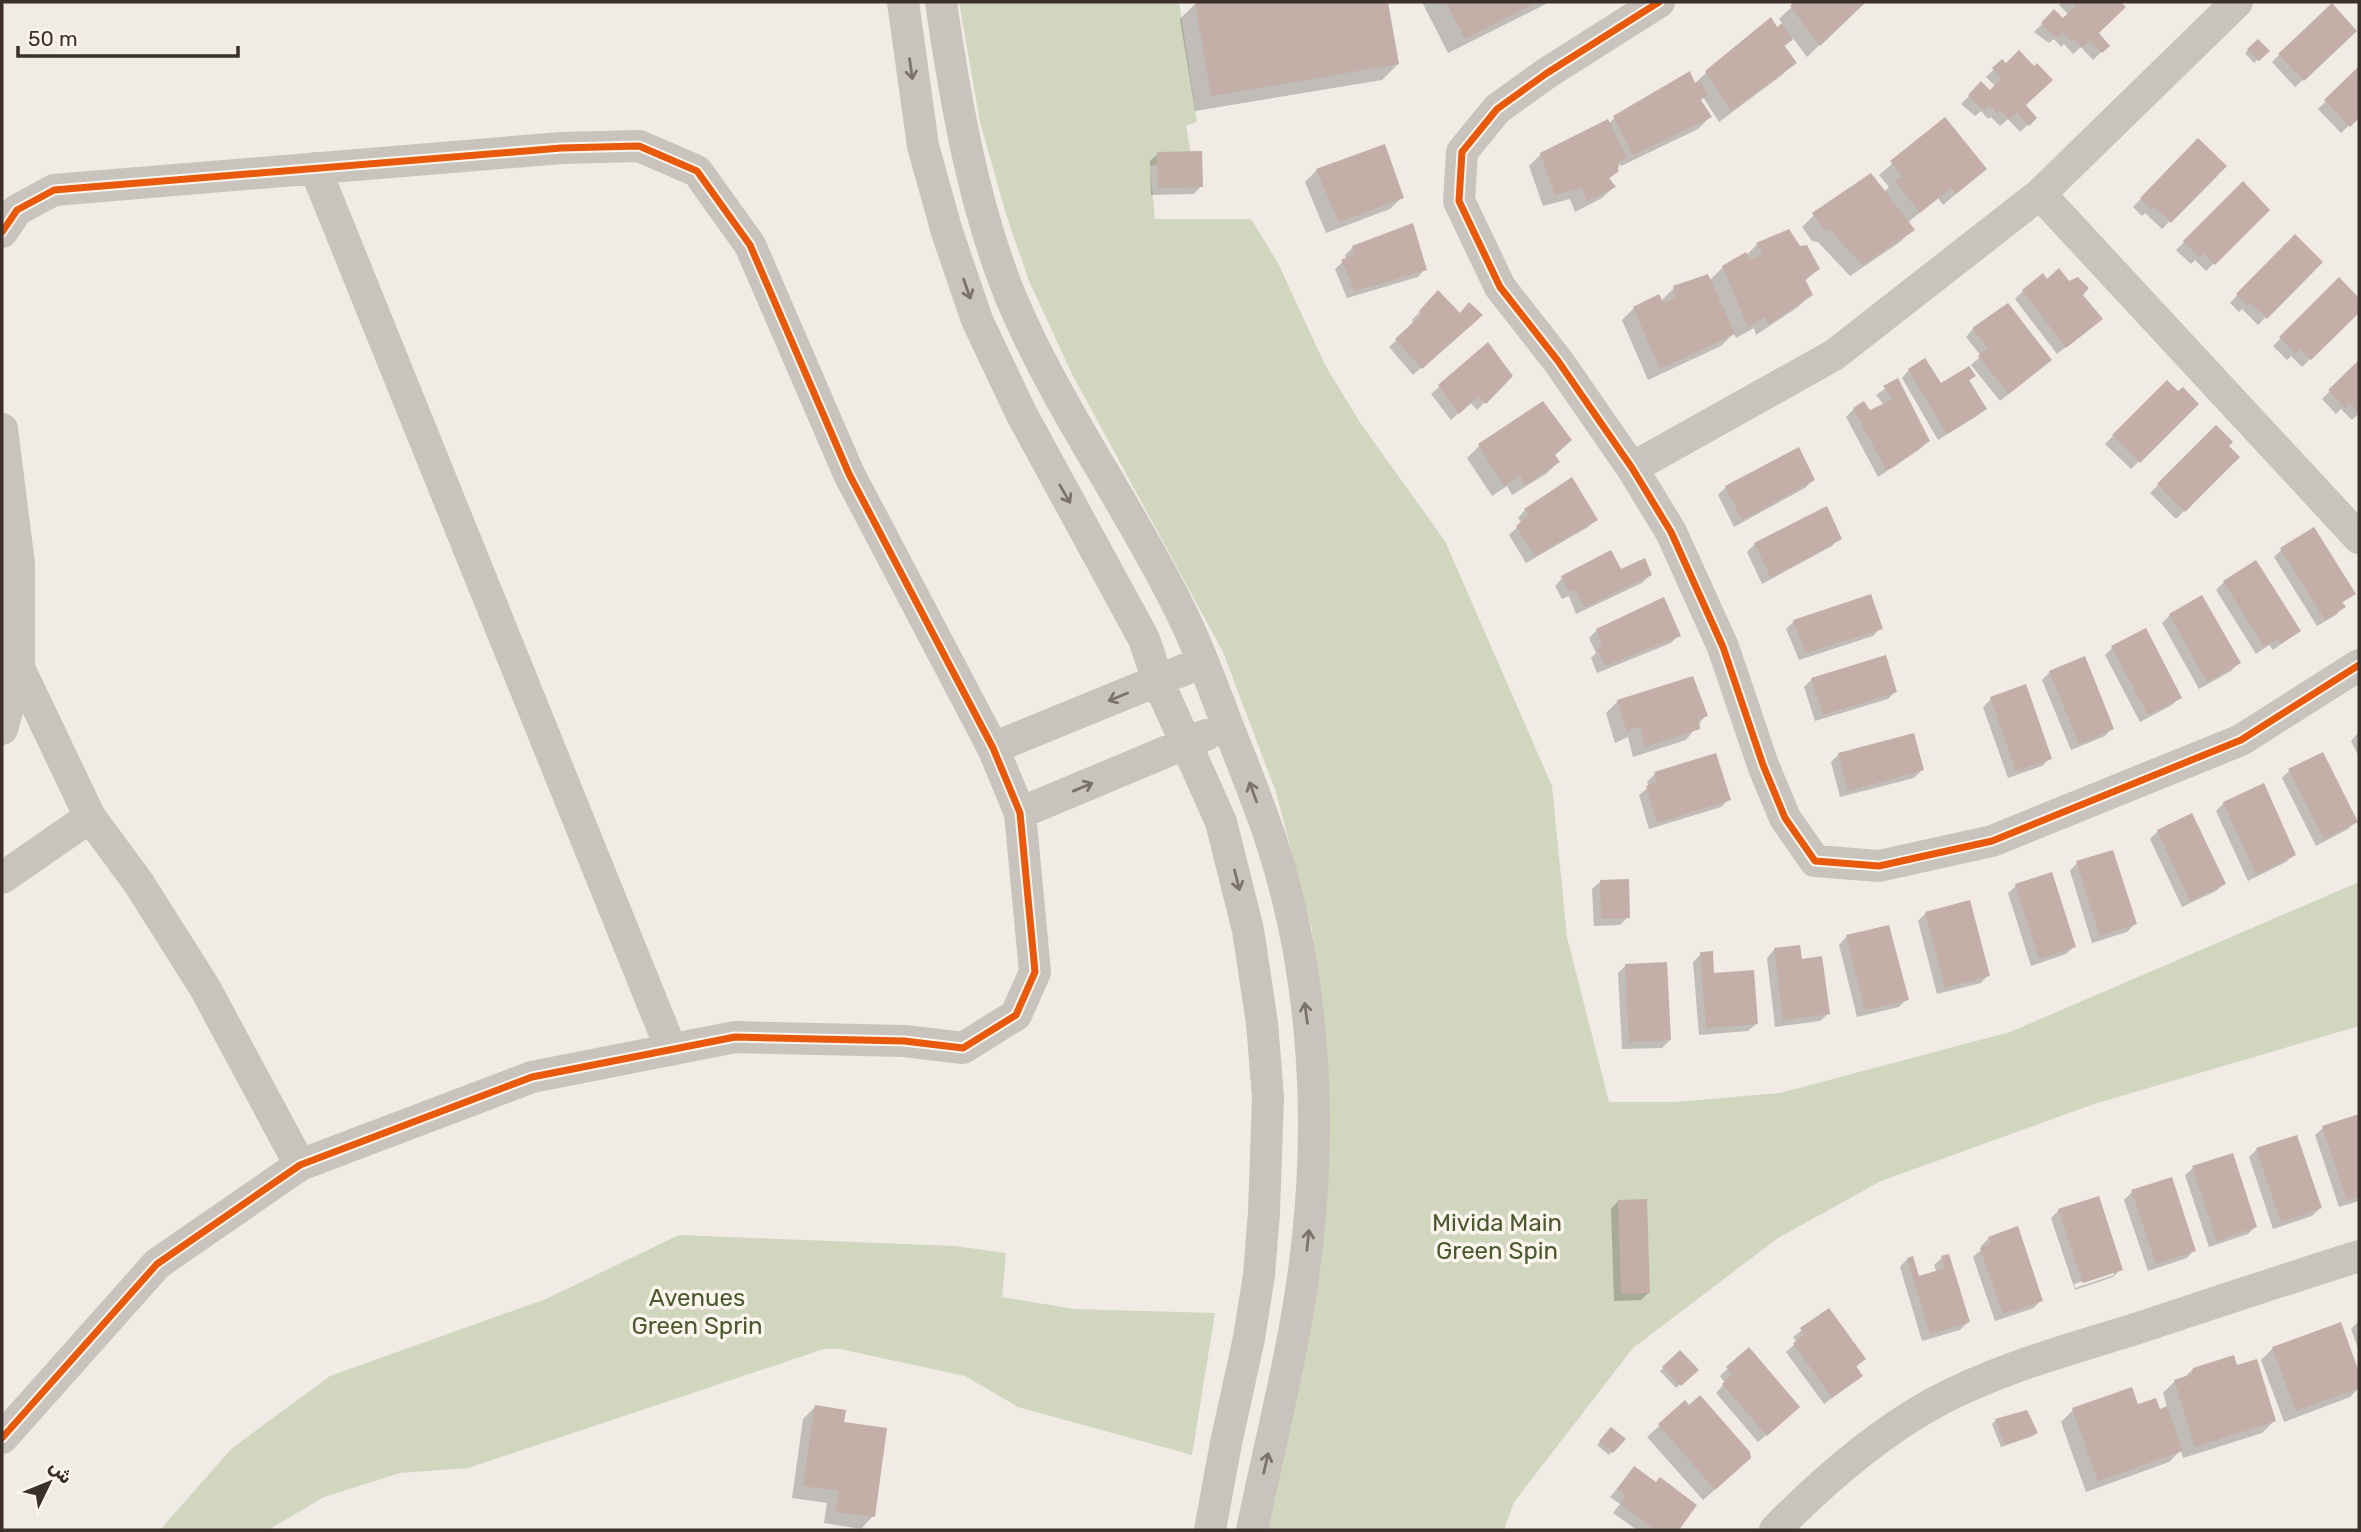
<svg xmlns="http://www.w3.org/2000/svg" width="2361" height="1532" viewBox="0 0 2361 1532" font-family="Rubik,'Noto Sans Arabic',sans-serif">
<style>
.green{fill:#d1d6bf}
.shadow{fill:#0003;fill-rule:evenodd}
.building{fill:#c3afa7}
.lines{fill:none;stroke-linecap:round;stroke-linejoin:round}
.minor{stroke:#c9c3be;stroke-width:32}
.cycleway-casing{stroke:#fbf5ee;stroke-width:11}
.cycleway{stroke:#e8590c;stroke-width:7}
.oneway{stroke:#7b726d}
.labels{text-anchor:middle;dominant-baseline:central;stroke-width:7;stroke-linejoin:round;paint-order:stroke}
.park-label{font-size:24px;fill:#4a5a2e;stroke:#fbf5ee}
</style>
<rect width="100%" height="100%" fill="#f0ebe5"/>
<path class="green" d="M959,2h220l18,120 -11,4 5,29 -41,11 5,53h96l27,44 47,102 36,59 84,117 107,245 15,151 42,165h65l106,-9 230,-61 349,-150v144l-265,78 -213,77 -103,57 -145,110 -119,154 -10,28h-241l58,-266 6,-171 -15,-163 -36,-138 -53,-140 -151,-278 -43,-93 -23,-67 -26,-92z
M679,1235l275,11 52,7 -4,44 71,12 142,4 -23,142 -174,-48 -53,-31 -125,-27h-16l-356,119 -68,5 -76,24 -56,33h-108l71,-81 99,-73 216,-77z"/>
<path class="shadow" d="M1201,2h186l11,62 -16,16 -187,31 -15,-92 16,-16z
M1422,2h128l-102,51z
M1797,2h67l-57,55 -14,-19 -9,9 10,16 -12,12 -63,47 -16,-25 -3,4 10,16 -12,12 -77,37 -2,-3 -3,9 -8,8 6,7 -12,11 -27,14 -5,-13 -27,7 -14,-40 12,-12 68,-30 5,-6 80,-34 13,-12 69,-42 7,-6 -4,-5z
M2062,2h57l5,5 -28,26 12,12 -15,15 -12,-13 -8,7 -9,-10 -3,3 -7,-8 -5,4 -15,-11 20,-20 9,8 6,-5 -10,-10z
M2331,6l24,25 -60,56 -23,-25z
M2258,41l10,10 -14,12 -9,-10z
M2002,61l21,44 12,13 -15,14 -12,-13 -8,7 -9,-9 -3,2 -7,-8 -6,5 -14,-12 20,-20 9,8 6,-5 -10,-10z
M2359,69v47l-18,17 -23,-24z
M1945,119l40,50 -42,36 -5,-7 -31,25 5,7 -12,12 -50,34 -32,-34 -6,-1 -10,-14 12,-12 70,-23 5,-5 -10,-12z
M2198,140l26,26 -62,63 -17,-16 -3,3 -9,-9z
M1158,154l43,32 -7,8 -43,1 -1,-34z
M1317,170l85,27 -12,12 -64,24 -21,-51z
M2243,184l25,26 -62,61 -11,-11 -4,4 -15,-14z
M2295,236l25,26 -62,63 -16,-16 -3,3 -9,-9z
M1757,244l61,25 -14,13 6,13 -12,12 -42,28 -2,-7 -18,10 -2,-5 -13,13 -73,34 -26,-60 12,-12 27,-7 13,-13 35,-7 14,-14 23,-11z
M1353,247l72,22 -7,8 -71,21 -12,-29 11,-10 -1,-4z
M2339,280l20,21v9l-57,57 -11,-11 -4,4 -14,-14z
M2046,281l34,14 21,24 -44,35 -42,-55 8,-8z
M1438,293l21,22 14,8 -60,52 -24,-28 25,-23 -2,-4z
M1973,329l69,38 -42,34 -29,-36 10,-9 -15,-19z
M1488,345l23,31 -34,34 -7,-8 -19,18 -20,-26z
M2359,362v51l-7,7 -11,-11 -5,5 -14,-15z
M1909,370l32,15 33,-9 -6,6 17,27 -8,7 -39,24 -36,-62z
M1898,380l30,61 -8,8 -42,28 -32,-60 8,-8 16,3 14,-7 -8,-10z
M2167,382l11,12 19,10 -66,65 -26,-25z
M1543,404l10,51 5,7 -12,12 -34,21 -5,-9 -15,10 -25,-38 12,-12z
M2216,427l11,19 11,11 -62,62 -26,-26z
M1813,480l-8,8 -71,39 -16,-32 8,-8z
M1826,508l13,30 -7,8 -70,38 -15,-32 8,-8z
M1525,510l71,10 -8,7 -62,36 -17,-28 13,-12 -4,-5z
M2282,549l72,44 -13,11 2,3 -7,8 -19,11 -43,-69z
M1621,571l29,4 -8,8 -66,31 -7,-18 -7,3 -7,-13 7,-8z
M2224,582l75,49 -26,19 -4,-5 -13,9 -40,-64z
M2201,597l38,66 -8,8 -32,18 -37,-66 8,-8z
M1794,621l87,7 -8,8 -74,24 -13,-31z
M1597,630l82,5 -8,8 -74,30 -6,-15 5,-5 -7,-15z
M2113,647l67,50 -8,8 -32,17 -35,-67z
M2050,672l62,56 -7,8 -34,14 -29,-70z
M1812,679l83,13 -7,7 -73,22 -11,-34z
M2025,687l25,71 -8,8 -34,12 -25,-71 8,-8z
M1618,701l88,14 -20,25 -53,17 -5,-20 -13,6 -9,-30z
M2359,732v25l-8,-16z
M1839,754l83,16 -8,8 -74,19 -9,-35z
M2289,771l67,50 -8,8 -32,17 -34,-68z
M1655,774l74,25 -8,8 -72,22 -10,-34 10,-8 -2,-5z
M2263,785l31,70 -8,7 -38,19 -32,-70 8,-8z
M2158,831l66,53 -8,7 -34,16 -32,-68z
M2077,863l58,61 -8,8 -35,11 -22,-72z
M1600,882l28,35 -8,8 -26,1 -2,-37z
M2016,886l58,61 -8,7 -35,12 -23,-73z
M1926,913l62,62 -7,8 -44,11 -19,-73z
M1888,927l19,72 -8,8 -42,10 -18,-72 7,-8z
M1774,950l54,64 -8,7 -45,6 -8,-69z
M1701,954l12,21 43,49 -8,7 -49,4 -6,-73z
M1625,966l45,74 -8,8 -40,1 -4,-76z
M2359,1116v85l-20,6 -24,-72 8,-7z
M2257,1149l63,59 -8,8 -39,13 -24,-72z
M2193,1168l62,59 -7,7 -39,13 -24,-72z
M2171,1179l23,71 -7,8 -39,13 -24,-71 8,-8z
M1618,1201l31,91 -8,8 -27,1 -3,-92z
M2059,1210l62,59 -8,8 -38,13 -24,-72zM2114,1271v4l-39,13 -1,-4z
M1989,1238l52,62 -7,8 -39,13 -22,-64 9,-8 -1,-3z
M1942,1258l26,64 -8,8 -38,11 -22,-74 7,-8 11,19 19,-5 -3,-8z
M1828,1310l36,49 -9,9 6,8 -37,28 -38,-52 11,-10 -4,-5z
M2359,1321v30l-8,-22z
M2340,1324l19,53v11l-9,9 -66,25 -23,-62 12,-12z
M1680,1353l16,17 -20,18 -16,-17z
M2236,1367l38,54 -12,12 -79,25 -2,-8 -12,12 -83,30 -25,-70 12,-12 86,1 8,-4 -4,-14 12,-12 9,-3 9,-9z
M1727,1369l63,46 -32,27 -42,-49 9,-10 -5,-7z
M1684,1403l53,67 -34,30 -56,-63z
M815,1407l27,16 31,93 -12,13 -37,-6 3,-20 -35,-5 11,-79z
M2026,1413l10,20 -3,3 -32,11 -9,-23 3,-3z
M1611,1429l12,10 -14,16 -12,-10z
M1634,1468l21,16 40,21 -18,25h-40l-24,-17 7,-9 -10,-7z"/>
<path class="building" d="M1195,2h193l11,62 -188,32z
M1446,2h91l-72,37z
M1794,2h72l-46,44 -30,-40z
M2071,2h50l5,5 -27,26 11,13 -8,7 -12,-13 -8,8 -9,-10 -3,2 -7,-8 -5,5 -6,-3 -11,-11 13,-14 9,9 12,-12z
M2332,3l25,28 -53,50 -26,-27z
M1771,17l6,10 5,-4 11,17 -9,5 13,18 -66,48 -26,-40z
M2258,39l12,12 -11,10 -12,-12z
M2019,50l15,16 3,-3 16,17 -27,25 11,13 -8,8 -12,-13 -8,7 -9,-10 -3,3 -8,-8 -4,4 -6,-2 -11,-12 13,-14 9,9 12,-12 -10,-10 10,-9 4,4z
M2359,66v52l-9,9 -26,-27z
M1690,71l5,12 5,-3 8,15 -7,5 11,17 -79,38 -20,-39z
M1945,117l42,52 -31,25 -5,-6 -31,25 -26,-33 9,-3 -13,-16z
M1608,119l19,39 -8,4 -1,10 -9,6 7,9 -29,14 -5,-13 -27,7 -15,-42z
M2198,138l29,28 -56,57 -17,-17 -3,4 -11,-12z
M1385,144l19,54 -65,24 -23,-53z
M1202,151l1,36 -45,1 -1,-36z
M1871,173l44,57 -53,35 -32,-35h-6l-12,-17z
M2243,181l27,29 -55,55 -11,-12 -4,4 -17,-16z
M1413,223l14,47 -72,21 -14,-31 14,-6 -3,-8z
M1789,229l11,17 7,-1 13,24 -15,10 8,16 -45,30 -2,-8 -18,10 -26,-61 24,-14 4,8 13,-6 -7,-11z
M2295,234l28,28 -56,57 -17,-17 -3,4 -11,-12z
M2059,268l10,13 9,-4 11,11 -6,7 20,24 -37,29 -44,-58 21,-17 4,6z
M1708,274l27,60 -75,35 -27,-62 26,-13 4,8 13,-4 -3,-12z
M2339,277l20,21v15l-48,47 -11,-11 -4,5 -17,-17z
M1438,290l22,23 9,-11 14,13 -61,54 -27,-30 26,-24 -2,-4z
M2008,303l44,57 -43,34 -31,-38 10,-8 -16,-20z
M1488,342l25,34 -27,28 -7,-8 -20,18 -21,-29z
M1925,358l16,25 28,-17 7,10 -7,4 18,29 -40,25 -39,-65z
M2359,360v53l-10,-10 -4,5 -17,-18z
M1898,378l32,63 -38,27 -6,2 -33,-62 11,-7 6,9 23,-11 -10,-13z
M2167,380l11,11 5,-4 16,17 -59,59 -28,-28z
M1543,401l29,39 -17,15 5,7 -35,23 -5,-10 -16,11 -26,-42z
M2216,425l17,17 -4,4 11,11 -55,55 -28,-28z
M1799,447l16,33 -73,40 -17,-34z
M1572,477l26,43 -63,36 -19,-30 13,-11 -5,-6z
M1827,506l15,33 -71,39 -17,-35z
M2314,527l42,67 -14,8 4,5 -21,13 -45,-72z
M1611,550l10,19 24,-11 7,17 -68,32 -8,-17 -6,2 -9,-16z
M2256,560l45,71 -20,13 -3,-5 -14,8 -41,-66z
M1871,594l12,35 -77,24 -13,-33z
M2202,595l39,68 -34,19 -38,-68z
M1664,597l17,39 -76,30 -8,-17 5,-5 -6,-15z
M2146,628l36,70 -34,17 -37,-69z
M1886,655l11,37 -74,23 -12,-37z
M2085,656l29,73 -35,15 -30,-73z
M1693,676l15,40 -9,3 1,10 -55,18 -5,-21 -13,6 -10,-32z
M2026,684l26,75 -36,12 -26,-74z
M1914,733l10,37 -76,21 -10,-38z
M2323,752l35,70 -34,17 -36,-70z
M1716,753l15,47 -74,23 -11,-37 11,-4 -3,-10z
M2264,783l32,72 -40,19 -33,-72z
M2192,813l34,71 -36,17 -33,-71z
M2113,850l24,74 -37,12 -24,-75z
M2052,872l24,75 -37,12 -24,-75z
M1629,879l1,39 -29,1 -1,-39z
M1970,900l20,76 -45,12 -20,-76z
M1889,925l20,75 -44,10 -19,-75z
M1800,945l2,14 20,-3 8,58 -47,6 -9,-72z
M1713,951l1,22 40,-3 4,54 -52,4 -6,-76z
M1667,962l4,78 -42,2 -4,-78z
M2359,1114v82l-12,5 -25,-75z
M2297,1135l25,73 -41,14 -25,-74z
M2233,1153l24,74 -40,14 -25,-75z
M2172,1177l24,74 -40,13 -25,-74z
M2099,1196l24,74 -40,13 -25,-74z
M1647,1199l3,94 -29,1 -3,-94z
M2018,1226l25,75 -40,13 -23,-66 11,-4 -3,-7z
M1949,1254l21,68 -40,12 -23,-76 6,-2 6,20 26,-8 -4,-12z
M1829,1308l37,51 -10,7 7,10 -31,22 -39,-55 11,-8 -4,-7z
M2341,1322l18,50v16l-63,23 -24,-64z
M1749,1347l51,60 -33,29 -45,-52 10,-9 -6,-8z
M1680,1350l19,20 -18,16 -19,-19z
M2234,1355l3,10 20,-6 19,62 -81,26 -21,-67 18,-6 1,-6z
M2132,1387l6,17 18,-6 4,11 7,-3 16,45 -85,30 -26,-73z
M1700,1395l50,57 1,6 -36,32 -57,-66 27,-24 4,5z
M815,1405l31,5 -2,12 43,6 -12,89 -40,-5 4,-21 -36,-5z
M2027,1410l11,23 -33,12 -10,-26z
M1611,1427l15,12 -13,14 -14,-12z
M1634,1466l22,16 4,-5 37,28 -18,25h-24l-35,-26 6,-8 -9,-7z"/>
<g class="lines">
<path class="minor" d="M903,2l20,144 24,86 30,88 44,93 123,226 14,42 63,141 27,108 14,93 6,74 -4,115 -5,63 -10,63 -23,105 -16,87
M941,2c14,97 33,207 71,298 44,104 111,197 162,298 21,40 37,84 53,126 15,38 30,75 43,113 42,126 52,268 38,400 -10,99 -36,196 -56,293
M1659,2l-112,71 -50,36 -35,43 -3,49 41,86 58,74 74,107 39,64 52,115 40,118 22,53 30,43 64,5 113,-25 249,-101 118,-75
M315,168l356,881
M2040,194l319,344
M2,232l15,-22 37,-20 507,-42 78,-2 58,25 53,74 99,229 144,274 27,65 15,159 -19,43 -53,33 -59,-7 -169,-4 -203,40 -232,88 -143,99 -155,174
M2,429l17,135v104l71,149 48,65 67,106 95,177
M1632,468l202,-113 206,-161 197,-192
M2,729l17,-61
M993,748l210,-86
M1020,813l186,-78
M2,878l88,-61
M1775,1530c47,-48 98,-93 157,-126 62,-34 132,-53 200,-74 76,-25 151,-50 227,-74"/>
<g class="cycleway-casing">
<path id="cycleway" d="M1659,2l-112,71 -50,36 -35,43 -3,49 41,86 58,74 74,107 39,64 52,115 40,118 22,53 30,43 64,5 113,-25 249,-101 118,-75
M2,232l15,-22 37,-20 507,-42 78,-2 58,25 53,74 99,229 144,274 27,65 15,159 -19,43 -53,33 -59,-7 -169,-4 -203,40 -232,88 -143,99 -155,174"/>
</g>
<use href="#cycleway" class="cycleway"/>
</g>
<defs><path id="oneway-shaft" d="M-6 0H5M1.5-3L5.5 0L1.5 3" fill="none" stroke-width="1.6" stroke-linecap="round" stroke-linejoin="round" transform="scale(1.75)"/></defs>
<g class="oneway">
<use href="#oneway-shaft" transform="translate(911 69) rotate(82)"/>
<use href="#oneway-shaft" transform="translate(967 289) rotate(71)"/>
<use href="#oneway-shaft" transform="translate(1065 494) rotate(60)"/>
<use href="#oneway-shaft" transform="translate(1118 697) rotate(158)"/>
<use href="#oneway-shaft" transform="translate(1083 787) rotate(-23)"/>
<use href="#oneway-shaft" transform="translate(1253 792) rotate(-110)"/>
<use href="#oneway-shaft" transform="translate(1237 880) rotate(76)"/>
<use href="#oneway-shaft" transform="translate(1306 1013) rotate(-98)"/>
<use href="#oneway-shaft" transform="translate(1308 1240) rotate(-84)"/>
<use href="#oneway-shaft" transform="translate(1266 1463) rotate(-77)"/>
</g>
<g class="labels">
<g class="park-label">
<text x="1497" y="1223">Mivida Main<tspan x="1497" dy="28">Green Spin</tspan></text>
<text x="697" y="1298">Avenues<tspan x="697" dy="28">Green Sprin</tspan></text>
</g>
</g>
<rect width="2361" height="1532" fill="none" stroke="#3b302b" stroke-width="7"/>
<g transform="translate(49 1483) rotate(47)" stroke="#fbf5ee" stroke-width="5" paint-order="stroke">
<path d="M0-5L12 26L0 18L-12 26Z" fill="#3b302b"/>
<text y="-10" font-size="19" font-weight="bold" text-anchor="middle" fill="#3b302b">ش</text>
</g>
<path d="M18 46v10h220v-10" fill="none" stroke="#3b302b" stroke-width="3.5"/>
<text x="28" y="46" font-size="21" fill="#3b302b" stroke="#fbf5ee" stroke-width="5" paint-order="stroke">50 m</text>
</svg>
